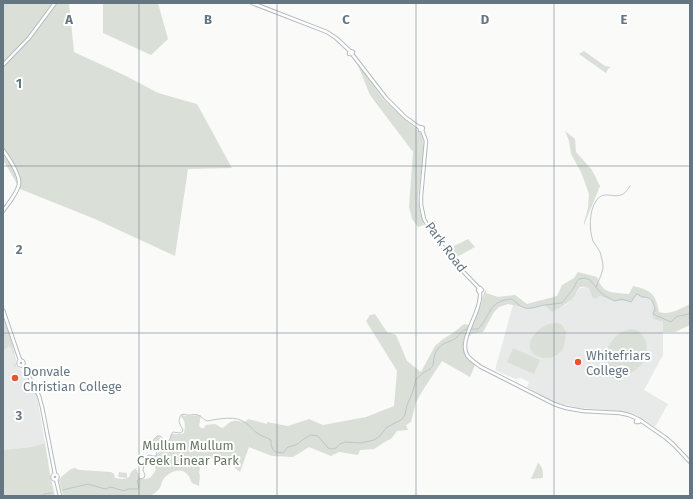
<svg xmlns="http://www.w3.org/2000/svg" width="693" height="499" viewBox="0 0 693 499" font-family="'Fira Sans',sans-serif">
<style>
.built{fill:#e8e9e9}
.green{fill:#dadfd7}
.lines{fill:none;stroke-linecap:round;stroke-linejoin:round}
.stream{stroke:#bbc7cb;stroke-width:1}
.secondary-casing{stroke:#b3babf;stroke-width:4.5}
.secondary{stroke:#fff;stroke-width:2.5}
.grid{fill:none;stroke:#657683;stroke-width:1;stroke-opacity:0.55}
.poi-dot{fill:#e4572e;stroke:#fff;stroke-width:1.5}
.labels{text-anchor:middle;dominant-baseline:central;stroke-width:4;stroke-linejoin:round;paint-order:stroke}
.street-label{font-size:13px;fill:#657683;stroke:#fff}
.poi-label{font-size:13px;fill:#657683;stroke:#fff;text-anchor:start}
.park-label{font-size:13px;fill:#687a64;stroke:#fff}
.grid-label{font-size:13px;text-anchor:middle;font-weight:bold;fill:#657683;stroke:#fff;stroke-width:4;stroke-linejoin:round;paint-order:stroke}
</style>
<rect width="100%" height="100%" fill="#fafaf8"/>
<path class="built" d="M587,287l2,1 3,9 4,2 4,-3 14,5h13l4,1 2,-1 1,-3 3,-4 7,5 6,-1 3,3 1,6 -1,5 3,8 7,2v33l-19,35 24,14 -13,23 -17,-11 -18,-5 -40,-3 -22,-5 -10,-4 -21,-12 2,-5 -8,-4 -6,1 -20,-9 18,-65 17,4 15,-4 15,2 6,-2 9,-9 4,-7 1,-1z
M3,317l7,20 6,23 -1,4 4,4 2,1 16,27 8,47 -14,4 -27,3z"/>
<path class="green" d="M3,3h66l5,49 52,24 32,17 39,11 35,64 -44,1 -13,87 -80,-37 -75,-30 -17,-29z
M103,3h55l10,36 -17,16 -48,-22z
M584,51l21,15 6,1 -3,2 -2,4 -27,-19z
M357,63l26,36 26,24 10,8 4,5 1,12 -6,49 1,10 5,18 -6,2 -6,-8 -3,-12 4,-55 -43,-57z
M565,131l10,8 1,13 16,18 8,16 -16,39v-3l4,-14 1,-14 -8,-22 -10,-18 -2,-13z
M468,239l7,8 -20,11 -1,-1 2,-3 -6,-6z
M578,272l19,5c6,18 16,15 32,17l4,-8c18,4 23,8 26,26 11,4 22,-4 31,-8v21l-15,7h-12v-10l-7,-2 -3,-2c-2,-8 4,-11 -2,-19 -7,-2 -8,2 -14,-5l-5,8 -6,-1h-12l-14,-5 -4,3 -4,-2 -3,-9c-3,-1 -7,-2 -10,0 -2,2 -3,7 -5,9 -6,7 -14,10 -22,15l-7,-7 -15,4 -22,-5 -9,3 -5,5 -11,20 -12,2 -1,2h-2l13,-31 3,-13 2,-2v3l12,4 17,-2 12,9 30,-8 5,-11 12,-7z
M375,314l12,18 9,3 11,26 14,11 14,-26 8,-7 10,-6 11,-9 6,1c-8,18 -12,25 5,39v1l-5,12 -28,-16 -19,29 -7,12 -5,20 -5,3 2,5 -11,1 -6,8 -3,1 -14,9 -14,1 -2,5 -19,-3 -8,4 -22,-9 -16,10 -21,-1 -23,-9 -9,25 -19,-15 -12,2 -9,9 -1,5 1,2 -1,11 -7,-3c-2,-3 -2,-6 -4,-8 -7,-9 -20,-3 -25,5 -2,4 -2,8 -6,11 -2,3 -6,4 -9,5h-85l-4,-16 2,-3 10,-8 4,-1 4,2 32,2 3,2 1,4 8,1 4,-1 -9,-1 1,-5 8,1v5l2,-1 2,-5 5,-4 4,10c9,3 12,-1 16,-9l-1,-2 -6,-4 10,-11v-2l-5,-9c1,-3 2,-4 5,-5l2,4 7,2 2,-2 1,-6h11l2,-1c1,-5 2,-13 -3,-16l1,-2 4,1 15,-1 -2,11 2,2h3l2,-3 9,-1 7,4c5,-2 7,-7 12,-7 3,-1 7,1 11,1l3,-3 19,5v-2l21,4 21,-7 14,6 43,-8 28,-11 3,-35 -31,-50 4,-6z
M3,319c6,9 13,36 13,47l-2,1 -1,-1 2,-2 1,-3 -2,-1h2l-4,-11h-1l1,-1 -1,-1 -1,1 -1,-3 -2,3 -4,2z
M556,323l5,1 5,7c-1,5 -1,11 -2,15 -9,23 -48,10 -29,-12 7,-8 11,-10 21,-11z
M632,329c12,1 17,16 14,27 -3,9 -15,21 -26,19 -11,-2 -15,-15 -13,-25 4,-11 14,-20 25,-21z
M513,348l27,12 -6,14 -27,-12z
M45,443l5,31 5,22h-52v-46l28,-3z
M538,463c5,3 5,10 5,15l-12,1z"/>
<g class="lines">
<path class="stream" d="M596,287c2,-5 7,-15 7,-20 0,-5 -2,-11 -3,-15 -2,-4 -5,-7 -7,-11 -4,-11 -4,-30 3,-40 7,-11 17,-3 25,-6 4,-1 7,-6 9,-9
M471,329h7c14,-15 10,-28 34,-30 15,14 16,9 33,6 6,-1 11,-1 17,-2l11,-14 4,-8 2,-2 6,-1 5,2 9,11 6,5 10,5 7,-2 9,3 5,-7 1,-1c11,7 14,-1 18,15l-2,5c6,3 12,5 18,8 8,-10 10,-4 19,-9
M63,490l25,-6 17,5 6,-2 13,4 4,-2h9l2,-2 -2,-6 2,-2 5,-1 1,-3 -2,-5 2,-10 2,-4 2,-1 4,1h3l1,-3c-2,-2 -3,-3 -4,-4 -3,-5 1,-10 4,-13h3l7,6c4,-2 3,-7 6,-10l7,1 2,-1 1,-2c-3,-6 -6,-9 -2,-15l3,-1c6,3 9,-1 14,1 3,1 6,5 9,6 12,-2 29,-6 39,2 5,3 8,9 14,12 4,2 8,3 11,5v5l2,5 3,2 7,1 5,-6 8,-2 9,-7 6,-3 7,1 10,12 4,1 4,-1 4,-4 5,-2 16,1 13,-3 6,-4 6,-8 7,-4 8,-4 4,-5 2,-10 5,-11 4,-15c3,-2 5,-4 7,-6 4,-3 8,-3 10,-8 1,-5 1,-11 4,-15 5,-8 12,-7 19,-12 4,-4 7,-9 12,-9
M43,496l1,-2 8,-1"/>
<g class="secondary-casing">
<path id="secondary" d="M252,3l75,29 9,6 14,13
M350,51l3,1 -1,2h-3z
M352,54l34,44 19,19 15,11
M3,65l26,-27 26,-35
M420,127l3,1 -1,2h-2z
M422,130l4,11 -5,55v9l3,14 6,11 24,32 25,26
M3,150c5,7 17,25 16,34 -1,8 -11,20 -16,27
M480,288l2,2 -3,2 -1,-2z
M480,292c2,20 -22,47 -13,63 3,5 9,8 14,12l73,37 12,4 17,3 37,2 9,2 9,4
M3,310l17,50
M18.5 363a2.5 2.5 0 1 1 5 0a2.5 2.5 0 1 1-5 0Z
M23,365l16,31 3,11 13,67
M637,419l3,1 -1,2h-3z
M640,420l26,18 8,7 16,17
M52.5 477a2.5 2.5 0 1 1 5 0a2.5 2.5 0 1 1-5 0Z
M56,479l4,17"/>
</g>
<use href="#secondary" class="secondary"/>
</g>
<path class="grid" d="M139,3v493M277,3v493M416,3v493M554,3v493M3,166h687M3,333h687"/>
<g class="poi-dot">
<circle cx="578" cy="362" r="4"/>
<circle cx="15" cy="378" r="4"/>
</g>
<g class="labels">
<g class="street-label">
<text transform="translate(446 247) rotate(53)">Park Road</text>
</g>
<g class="poi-label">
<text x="586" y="355">Whitefriars<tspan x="586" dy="15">College</tspan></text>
<text x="23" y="371">Donvale<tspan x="23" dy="15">Christian College</tspan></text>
</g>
<g class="park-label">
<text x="188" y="445">Mullum Mullum<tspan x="188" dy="15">Creek Linear Park</tspan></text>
</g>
</g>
<g class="grid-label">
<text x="69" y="24">A</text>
<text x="208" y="24">B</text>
<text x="346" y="24">C</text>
<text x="485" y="24">D</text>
<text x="624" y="24">E</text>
<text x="19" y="88">1</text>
<text x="19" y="254">2</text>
<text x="19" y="420">3</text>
</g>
<rect width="693" height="499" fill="none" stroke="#657683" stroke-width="8"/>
</svg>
